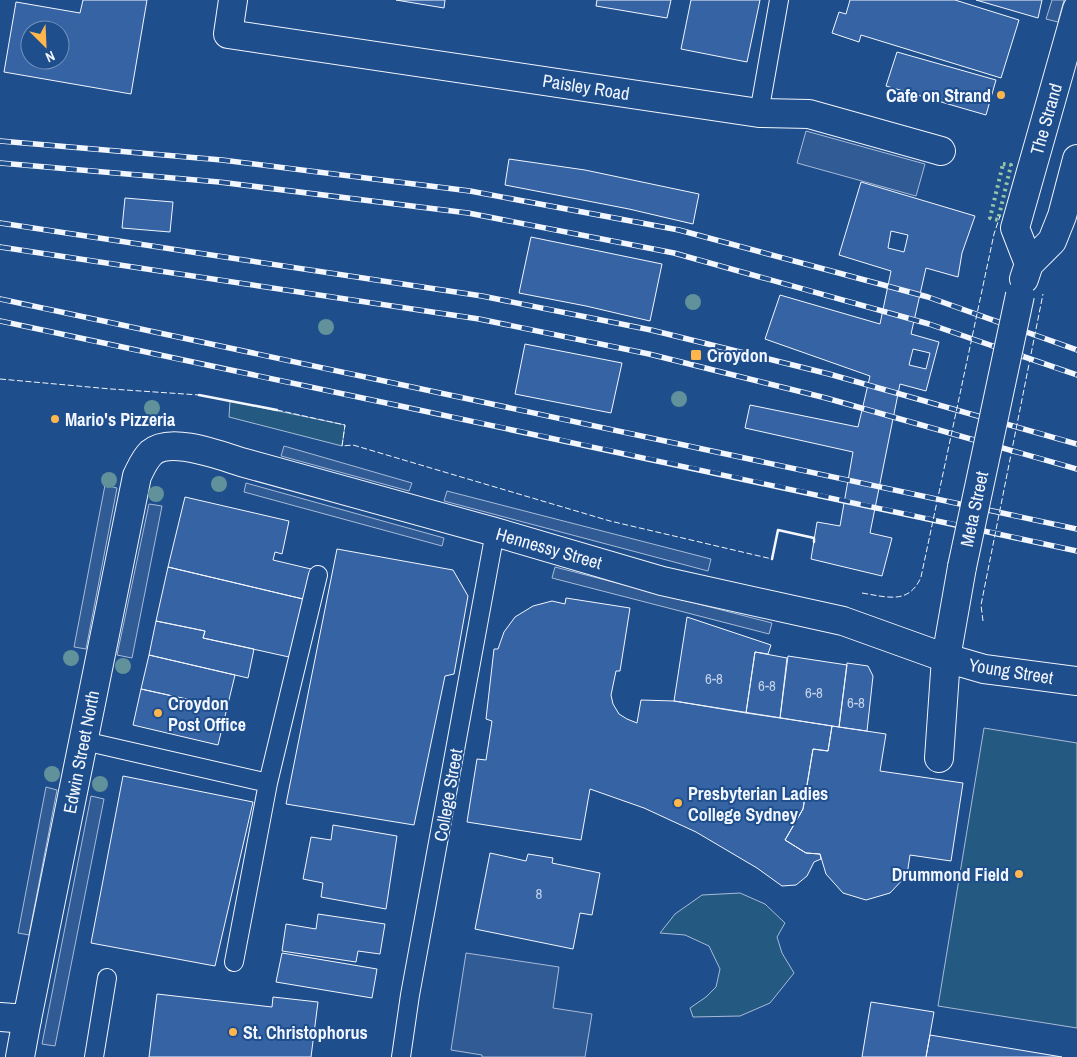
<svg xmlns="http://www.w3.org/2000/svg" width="1077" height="1057" viewBox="0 0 1077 1057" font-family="'Archivo Narrow',sans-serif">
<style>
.green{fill:#245a82;stroke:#a8bbd7}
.parking{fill:#305b95;stroke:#a8bbd7}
.building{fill:#3563a3;stroke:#f2f6ff;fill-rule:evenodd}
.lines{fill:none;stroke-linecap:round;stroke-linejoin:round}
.lane-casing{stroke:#f2f6ff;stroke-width:20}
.street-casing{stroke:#f2f6ff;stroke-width:30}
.secondary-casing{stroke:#f2f6ff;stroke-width:30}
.lane{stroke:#1f4e8c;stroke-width:18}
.street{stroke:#1f4e8c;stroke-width:28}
.secondary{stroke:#1f4e8c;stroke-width:28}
.rail-casing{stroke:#f2f6ff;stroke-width:5.5}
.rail{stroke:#1f4e8c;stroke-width:4;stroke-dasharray:11;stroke-linecap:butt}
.secondary-bridge-casing{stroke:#f2f6ff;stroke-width:30;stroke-linecap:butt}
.secondary-bridge{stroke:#1f4e8c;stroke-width:28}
.hedge{stroke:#97c8a6;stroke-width:4;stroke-dasharray:2.5 4;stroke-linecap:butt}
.fence{stroke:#f2f6ff;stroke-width:1;stroke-dasharray:6 2.5;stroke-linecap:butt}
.wall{stroke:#f2f6ff;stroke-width:2.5}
.tree{fill:#61919a}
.poi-dot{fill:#ffb74d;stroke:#1f4e8c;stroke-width:2}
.labels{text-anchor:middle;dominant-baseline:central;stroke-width:4;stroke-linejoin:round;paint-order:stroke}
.number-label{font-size:15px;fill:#c3d1e8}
.street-label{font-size:18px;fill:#f2f6ff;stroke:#1f4e8c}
.poi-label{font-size:18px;font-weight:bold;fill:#f2f6ff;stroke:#1f4e8c;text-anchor:start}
</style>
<rect width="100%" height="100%" fill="#1f4e8c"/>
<path class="green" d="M230,401l115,24 -3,21 -113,-29z
M984,728l93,15v285l-139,-22z
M740,893l25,11 20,19 -8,14 5,16 12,20 -24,30 -30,13 -47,1 -3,-9 16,-11 10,-10 4,-18 -11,-23 -24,-11 -25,-2 15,-19 27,-19z"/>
<path class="parking" d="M1052,0h12l-6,22 -12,-3z
M806,131l119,33 -9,32 -119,-33z
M284,446l128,37 -3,8 -128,-35z
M246,483l198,55 -2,8 -198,-54z
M105,485l12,3 -31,161 -12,-2z
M447,491l264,68 -3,12 -264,-70z
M149,504l13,2 -30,152 -15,-3z
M555,567l217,56 -3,11 -217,-56z
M46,787l11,3 -28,145 -11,-2z
M91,796l13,3 -49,247 -13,-2z
M466,953l93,14 -6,41 39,6 -7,43h-103v-2l-31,-5z"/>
<path class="building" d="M83,0h64l-16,94 -127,-22 12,-70 64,11zM30,30h30v30h-30z
M396,0h49l-1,8z
M597,0h74l-4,18 -71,-12z
M691,0h69l-13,62 -66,-13z
M850,0h105l64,20 -18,58 -140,-43 -2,7 -27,-9 7,-21 7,2z
M976,0h66l-4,18z
M897,52l99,28 -10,35 -100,-29z
M509,159l76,11 114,24 -6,30 -64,-15 -124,-24z
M861,182l114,34 -13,37 -4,24 -32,-9 -15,66 28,8 -13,49 -26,-7 -30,149 22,5 -10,38 -71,-17 6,-37 23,4 13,-74 -108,-24 5,-23 108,22 12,-51 -105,-37 15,-44 100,29 11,-53 -52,-16z
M125,198l48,4 -3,30 -48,-4z
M891,231l17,4 -4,17 -16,-4z
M531,237l131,27 -12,57 -64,-15 -67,-13z
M525,344l97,19 -11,50 -96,-19z
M913,349l17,4 -4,16 -17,-4z
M185,497l104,24 -7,33 -7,-2 -2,8 38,9 -8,30 -135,-32z
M337,549l116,21 15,26 -14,78 -9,2 -31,149 -128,-21z
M168,567l135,32 -14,58 -86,-19 2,-7 -49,-10z
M566,598l64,10 -10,63h-4l-5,24 2,9 6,10 8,5 10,4 4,-23 33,1 158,25 -4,25 -15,-2 -10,60 -18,31 21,13 14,1 1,5 -7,3 -7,14 -11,9 -14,1 -25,-18 -61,-36 -52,-24 -54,-19 -9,51 -114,-18 10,-63 9,1 6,-39 -6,-2 8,-70h4l6,-17 11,-15 18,-11 19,-5 13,3z
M687,617l84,28 -3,9 -13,-2 -9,61 -72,-12z
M156,621l49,10 -2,7 51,11 -6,29 -99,-23z
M755,652l32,6 -7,60 -34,-5z
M149,655l86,20 -8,33 -86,-19z
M788,656l59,9 -8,62 -59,-9z
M847,663l21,3 5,10 -6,55 -28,-4z
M141,689l86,19 -9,37 -85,-20z
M832,726l54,8 -6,37 83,12 -12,78 -41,-6 -3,20 -17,18 -24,7 -23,-7 -17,-19 -6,-20 -14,-1 -21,-13 18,-31 10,-60 15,2z
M123,776l130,26 -38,164 -124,-23z
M333,825l64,11 -11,73 -65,-12 2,-14 -20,-4 8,-42 20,3z
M490,853l36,8 2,-7 25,4 -1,5 48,10 -8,42 -12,-2 -7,36 -98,-20z
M318,914l67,10 -5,30 -22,-3 -2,11 -74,-11 4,-27 30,5z
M282,953l95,16 -5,29 -96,-16z
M157,994l115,13 1,-10 45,5 -7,55h-162z
M871,1002l63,10 -8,45h-64z
M930,1035l132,22h-136z"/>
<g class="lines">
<g class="lane-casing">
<path id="lane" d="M759,113l20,-113
M84,741l184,42
M234,962l34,-179 50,-208
M94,1057l13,-79
M401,1057l9,-62 85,-463"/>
</g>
<g class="street-casing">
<path id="street" d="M233,0l-5,34 531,79 50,1 132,37
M939,758l7,-100 38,11 93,12
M20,1057l7,-38"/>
</g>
<g class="secondary-casing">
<path id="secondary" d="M1029,264l-14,-36 62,-219
M1024,279l5,-15 23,-23 10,-25 15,-57
M0,1017l27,2 110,-543c4,-8 7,-16 14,-23 19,-17 68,2 90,9l254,70 167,49 181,40 103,37 16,-91"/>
</g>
<use href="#lane" class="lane"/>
<use href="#street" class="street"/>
<use href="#secondary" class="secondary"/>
<g class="rail-casing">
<path id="rail" d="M0,141l222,19 248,31 209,39 249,67 149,53
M0,163l219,19 249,31 206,40 255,71 148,51
M0,223l482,73 169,34 178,44 248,70
M0,247l479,72 170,35 177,44 251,71
M0,299l1077,230
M0,321c359,77 718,151 1077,230"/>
</g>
<use href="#rail" class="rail"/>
<g class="secondary-bridge-casing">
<path id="secondary-bridge" d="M962,567l58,-272"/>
</g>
<use href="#secondary-bridge" class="secondary-bridge"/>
<path class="hedge" d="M1003,164l8,1 -13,55 -8,-2z"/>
<path class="fence" d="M0,379l111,10 88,6
M277,410l68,15 -3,21 11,-1 257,76 162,38
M862,593c25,4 47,12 59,-16l73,-343 6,-18
M983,621l-2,-16 62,-311"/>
<path class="wall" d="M199,395l78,15
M772,559l6,-29 36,8v4"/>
</g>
<g class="tree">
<circle cx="693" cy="302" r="8"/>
<circle cx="326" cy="327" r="8"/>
<circle cx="679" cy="399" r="8"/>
<circle cx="152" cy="408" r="8"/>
<circle cx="109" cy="480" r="8"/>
<circle cx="219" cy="484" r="8"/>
<circle cx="156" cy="494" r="8"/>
<circle cx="71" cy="658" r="8"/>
<circle cx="123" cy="666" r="8"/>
<circle cx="52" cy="774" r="8"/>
<circle cx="100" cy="784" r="8"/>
</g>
<g class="poi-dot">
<circle cx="1001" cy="95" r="5"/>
<rect x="690" y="349" width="12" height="12" rx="2.5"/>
<circle cx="55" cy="419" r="5"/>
<circle cx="158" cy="713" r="5"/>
<circle cx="678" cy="803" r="5"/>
<circle cx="1019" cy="874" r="5"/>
<circle cx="233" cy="1032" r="5"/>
</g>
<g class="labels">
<g class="number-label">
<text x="714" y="678">6-8</text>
<text x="767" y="685">6-8</text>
<text x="814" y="692">6-8</text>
<text x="856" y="702">6-8</text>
<text x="539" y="893">8</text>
</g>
<g class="street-label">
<text transform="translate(586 87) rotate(9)">Paisley Road</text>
<text transform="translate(1046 119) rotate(-74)">The Strand</text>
<text transform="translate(974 509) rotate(-78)">Meta Street</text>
<text transform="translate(549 548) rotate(16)">Hennessy Street</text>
<text transform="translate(1011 671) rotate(9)">Young Street</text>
<text transform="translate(81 752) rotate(-79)">Edwin Street North</text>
<text transform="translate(448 795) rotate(-80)">College Street</text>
</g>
<g class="poi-label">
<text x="991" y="95" text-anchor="end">Cafe on Strand</text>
<text x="707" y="355">Croydon</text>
<text x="65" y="419">Mario's Pizzeria</text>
<text x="168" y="703">Croydon<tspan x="168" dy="21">Post Office</tspan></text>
<text x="688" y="793">Presbyterian Ladies<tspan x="688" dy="21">College Sydney</tspan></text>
<text x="1009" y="874" text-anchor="end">Drummond Field</text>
<text x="243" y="1032">St. Christophorus</text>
</g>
</g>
<g transform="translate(45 45) rotate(156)"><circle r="24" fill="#1f4e8c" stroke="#7391ba"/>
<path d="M0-4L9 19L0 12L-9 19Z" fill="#ffb74d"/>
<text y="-8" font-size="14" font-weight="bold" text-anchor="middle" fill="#f2f6ff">N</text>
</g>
</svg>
